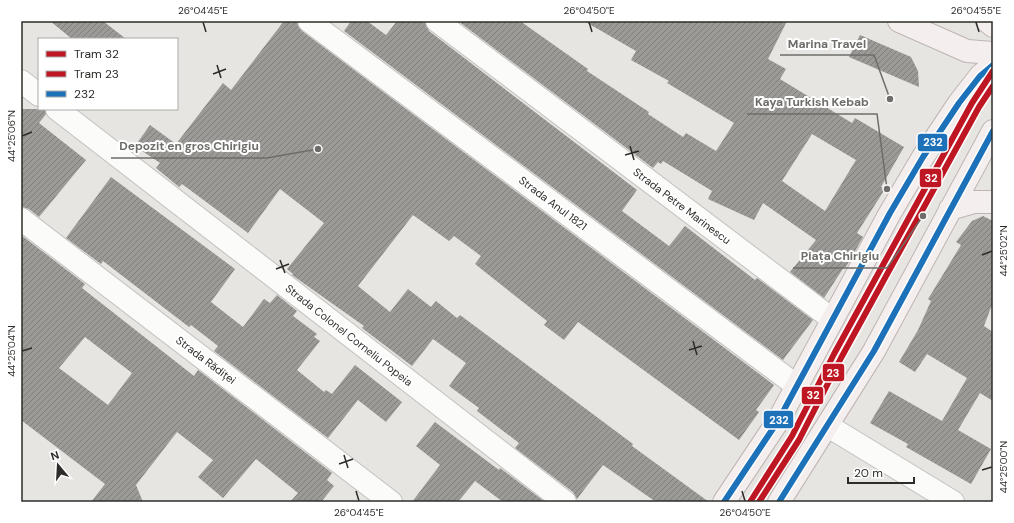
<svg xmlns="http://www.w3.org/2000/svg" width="1014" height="523" viewBox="0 0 1014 523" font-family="'DM Sans',sans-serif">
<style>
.building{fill:url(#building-hatch);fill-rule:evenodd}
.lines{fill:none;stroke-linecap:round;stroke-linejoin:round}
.minor-casing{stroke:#c2c1be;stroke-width:24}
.major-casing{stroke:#beb5b2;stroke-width:24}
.minor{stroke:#fbfbfa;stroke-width:22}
.major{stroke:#f4efee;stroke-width:22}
.bus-1-casing{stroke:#fff;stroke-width:9}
.bus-1{stroke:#1d71b8;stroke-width:6}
.tram-1-casing{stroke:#fff;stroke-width:9}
.tram-2-casing{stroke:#fff;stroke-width:9}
.tram-1{stroke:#be1622;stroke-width:6}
.tram-2{stroke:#be1622;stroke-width:6}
.ticks{fill:none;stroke:#2d2c29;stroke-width:1.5}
.labels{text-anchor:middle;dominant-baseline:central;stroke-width:4;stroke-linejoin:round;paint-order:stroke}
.street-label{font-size:11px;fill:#2d2c29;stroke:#fff}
.leader{fill:none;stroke:#6e6d69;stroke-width:1.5}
.callout-dot{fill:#6e6d69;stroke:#fff;stroke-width:1.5}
.callout-label{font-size:12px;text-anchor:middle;font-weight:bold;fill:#6e6d69;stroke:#fff;stroke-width:4;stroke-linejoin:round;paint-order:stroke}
.line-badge{stroke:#fff;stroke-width:1.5}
.badge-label{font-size:11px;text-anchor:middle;font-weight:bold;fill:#fff}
.neatline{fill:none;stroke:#2d2c29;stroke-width:1.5}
.ticks-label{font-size:10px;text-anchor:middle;fill:#2d2c29}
</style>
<defs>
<pattern id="building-hatch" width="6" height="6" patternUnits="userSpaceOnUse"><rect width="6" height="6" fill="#9c9a97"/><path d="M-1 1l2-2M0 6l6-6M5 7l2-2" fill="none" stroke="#807e7b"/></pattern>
</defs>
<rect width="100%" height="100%" fill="#e7e5e1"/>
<path class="building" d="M50,21h53l23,18h-54z
M284,21h13l5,10 472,354 -18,25 3,2 -20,28 -161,-118 -14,18 -20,-15 3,-4 -72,-57 6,-8 -27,-20 -5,5 -36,-26 -55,71 32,26 18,-23 23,18 5,-6 21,17 3,-3 173,129 -1,2 77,56h-53l-53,-37 -26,34 -4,-7 -58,-44 4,-5 -42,-32 2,-3 -30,-22 17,-23 -33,-24 -21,27 -50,-38 2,-2 -72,-51 1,-1 -6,-5 37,-46 -44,-34 -32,44 -66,-49 -3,3 -23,-19 4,-5 -25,-17 15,-21 26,19 47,-61 8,7z
M351,21h16l19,14 11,-14h28l4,10 208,159 -15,21 47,35 16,-20 70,54 2,-2 56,42 -30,40 -439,-329z
M458,21h62l68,48 -1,2 62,41 -1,2 35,23 3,-4 30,18 18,-28 -67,-40 2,-2 -38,-21 5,-9 -52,-30h203l-19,38 18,10 -6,10 72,44 3,-5 49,29 -23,40 4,2 -28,44 6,4 -14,25 -4,6 -1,-1 -20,31 -34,-26 26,-32 -53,-37 -9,17 -46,-21 4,-8 -49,-30 -2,3 -3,-2 -5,6zM812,134l44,26 -31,51 -43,-30z
M860,35l51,22 7,14 1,16 -70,-30z
M21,109h24l1,5 -7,9 47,37 -47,57 -10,-8 -8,-2z
M111,177l124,92 -24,33 32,25 21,-28 6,4 7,-8 20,16 -4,5 24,18 -3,3 6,4 -23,29 27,22 2,-2 6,4 23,-29 47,37 -16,20 -28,-22 -30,38 -114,-87 4,-5 -27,-21 -2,2 -86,-66 -2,3 -35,-26z
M983,216l10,5v81l-9,24 9,6v69l-13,-8 -22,37 33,19 -20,35 -65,-37 2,-3 -38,-21 19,-32 53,30 25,-43 -40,-24 -12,18 -16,-10 19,-32 13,-29 -3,-2 33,-54 -5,-3 16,-21z
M21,235l64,49 -3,4 112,88 4,-6 134,103 -5,7 7,6 -13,16h-31l8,-9 -42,-34 -33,39 -25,-21 15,-17 -36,-28 -41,53 7,17h-52l14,-18 -84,-64zM85,337l47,36 -24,32 -49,-37z
M435,422l64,48 1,-2 45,34h-42l-28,-21 -17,21h-46l28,-37 -24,-19z"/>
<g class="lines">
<g class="minor-casing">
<path id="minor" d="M309,21l488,365
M437,21l395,298
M21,81l18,14
M57,109l508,393
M21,219l370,283
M828,426l125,76"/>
</g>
<g class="major-casing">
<path id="major" d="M899,21l68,30 26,2
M987,21l6,5
M950,209l24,-7h19
M724,502l54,-81 112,-208 33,-56 36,-54 21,-27 13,-11
M779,502l95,-151 119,-220"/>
</g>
<use href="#minor" class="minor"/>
<use href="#major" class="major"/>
<g class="bus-1-casing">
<path id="bus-1" d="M724,502l54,-81 112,-208 33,-56 36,-54 21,-27 13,-11
M779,502l95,-151 119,-220"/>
</g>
<use href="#bus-1" class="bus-1"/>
<g class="tram-1-casing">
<path id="tram-1" d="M750,502l42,-66 42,-82 138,-251 21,-32"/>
</g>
<g class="tram-2-casing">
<path id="tram-2" d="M759,502l40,-62 42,-82 138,-251 14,-21"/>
</g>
<use href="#tram-1" class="tram-1"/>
<use href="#tram-2" class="tram-2"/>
</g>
<path class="ticks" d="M203,22l3,10M589,22l3,10M976,22l3,10M217,65l4,13M213,74l13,-5M22,136l10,-4M630,146l4,14M625,155l14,-4M982,255l10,-4M280,260l5,13M276,269l13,-5M693,341l4,14M689,350l13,-4M22,351l10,-3M344,455l4,13M339,464l14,-5M982,470l10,-3M356,491l3,10M742,491l3,10"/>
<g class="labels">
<g class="street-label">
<text transform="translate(553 203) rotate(37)">Strada Anul 1821</text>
<text transform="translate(682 206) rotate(37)">Strada Petre Marinescu</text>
<text transform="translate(349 335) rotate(38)">Strada Colonel Corneliu Popeia</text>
<text transform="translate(206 360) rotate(37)">Strada Rădiței</text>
</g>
</g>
<path class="leader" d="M890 99L874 55H780M887 189L877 114H747M318 149L267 158H111M923 216L887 268H793"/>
<g class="callout-dot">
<circle cx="890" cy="99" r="4"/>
<circle cx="887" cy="189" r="4"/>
<circle cx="318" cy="149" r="4"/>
<circle cx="923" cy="216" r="4"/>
</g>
<g class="callout-label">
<text x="827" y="48">Marina Travel</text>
<text x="812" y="106">Kaya Turkish Kebab</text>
<text x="189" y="150">Depozit en gros Chirigiu</text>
<text x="840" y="260">Piața Chirigiu</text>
</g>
<g class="line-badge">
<rect x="917" y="133" width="31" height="19" rx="4" fill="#1d71b8"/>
<rect x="919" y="168" width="23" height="20" rx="4" fill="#be1622"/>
<rect x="822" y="363" width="23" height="19" rx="4" fill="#be1622"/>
<rect x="801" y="386" width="23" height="19" rx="4" fill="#be1622"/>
<rect x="763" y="410" width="31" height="19" rx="4" fill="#1d71b8"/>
</g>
<g class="badge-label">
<text x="933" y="146">232</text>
<text x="931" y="182">32</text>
<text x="833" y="377">23</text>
<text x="813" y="399">32</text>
<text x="779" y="424">232</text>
</g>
<rect width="1014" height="523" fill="none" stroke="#ffffff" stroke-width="44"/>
<rect x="38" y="38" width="140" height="72" fill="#ffffff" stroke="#ababa9"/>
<rect x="46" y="51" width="20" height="6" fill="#be1622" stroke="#ababa9"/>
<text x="74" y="58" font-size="12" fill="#2d2c29">Tram 32</text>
<rect x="46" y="71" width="20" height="6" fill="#be1622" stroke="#ababa9"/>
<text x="74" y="78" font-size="12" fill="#2d2c29">Tram 23</text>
<rect x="46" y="91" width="20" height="6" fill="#1d71b8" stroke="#ababa9"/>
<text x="74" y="98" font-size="12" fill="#2d2c29">232</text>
<g transform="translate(58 465) rotate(342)" stroke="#ffffff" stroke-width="3" paint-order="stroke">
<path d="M0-3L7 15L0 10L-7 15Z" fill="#2d2c29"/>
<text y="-6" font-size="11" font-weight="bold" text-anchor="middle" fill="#2d2c29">N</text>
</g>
<path d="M848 477v6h66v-6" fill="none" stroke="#2d2c29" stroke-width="2"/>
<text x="854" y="477" font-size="12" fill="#2d2c29" stroke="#ffffff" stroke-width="3" paint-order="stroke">20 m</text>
<rect x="22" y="22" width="970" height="479" class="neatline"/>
<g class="ticks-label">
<text x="203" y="14">26°04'45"E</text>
<text x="589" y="14">26°04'50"E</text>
<text x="976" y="14">26°04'55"E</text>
<text transform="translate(11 136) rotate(-90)" y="4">44°25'06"N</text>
<text transform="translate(1003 251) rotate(-90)" y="4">44°25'02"N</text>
<text transform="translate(11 351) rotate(-90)" y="4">44°25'04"N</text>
<text transform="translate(1003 467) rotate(-90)" y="4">44°25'00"N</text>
<text x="359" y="516">26°04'45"E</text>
<text x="745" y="516">26°04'50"E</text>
</g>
</svg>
